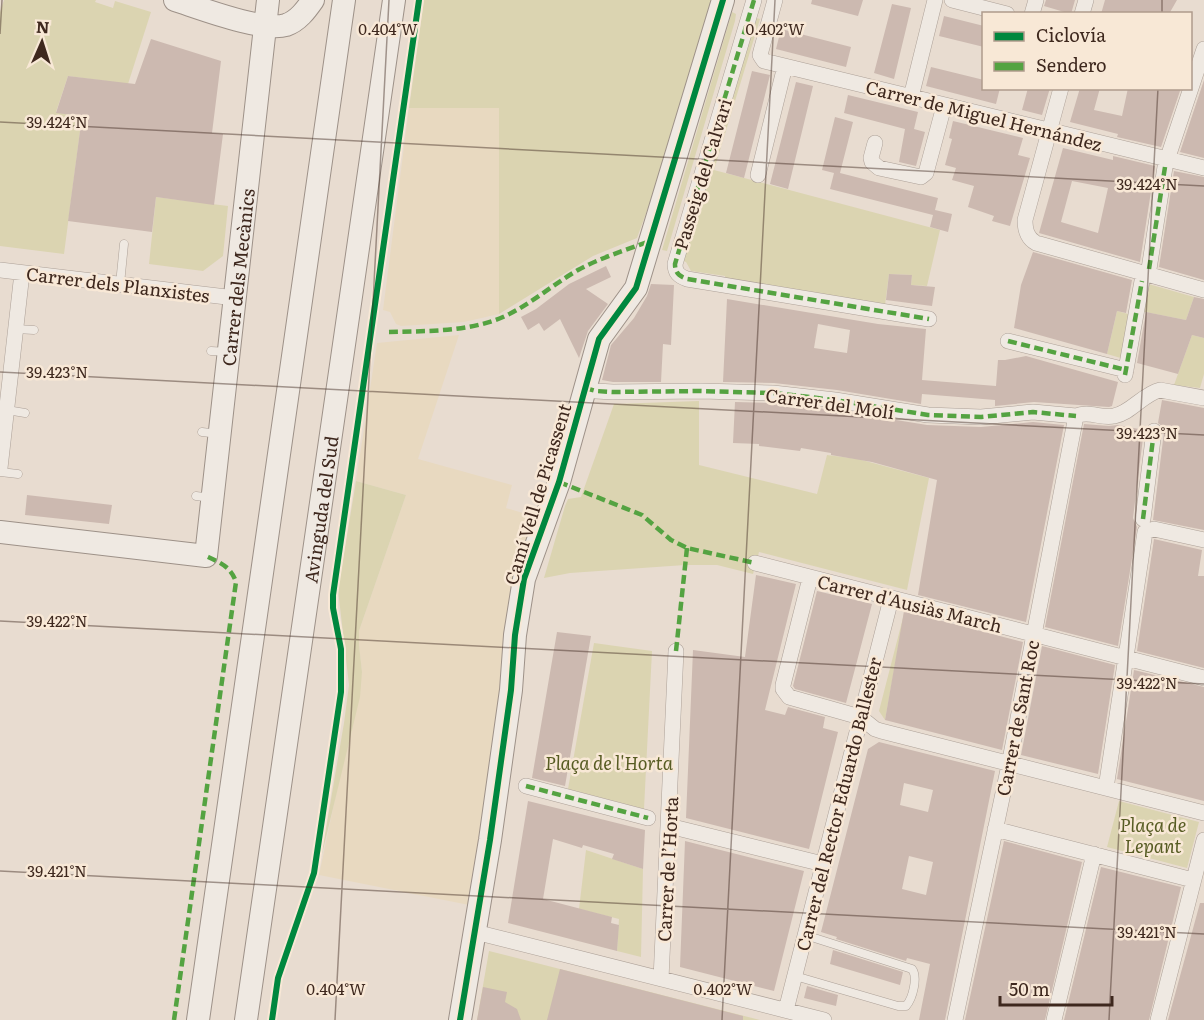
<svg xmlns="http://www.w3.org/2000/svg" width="1204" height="1020" viewBox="0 0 1204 1020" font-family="Literata,serif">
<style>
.farmland{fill:#e8d9c0}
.green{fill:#dbd4b1}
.building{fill:#ccb9b0;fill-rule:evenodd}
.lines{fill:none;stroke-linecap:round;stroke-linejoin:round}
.lane-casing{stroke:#ada198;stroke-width:9}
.street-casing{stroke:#ada198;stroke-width:16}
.secondary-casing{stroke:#9d9188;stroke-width:24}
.lane{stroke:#efe9e2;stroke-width:8}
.street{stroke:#efe9e2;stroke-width:15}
.secondary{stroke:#efe9e2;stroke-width:22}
.quiet{stroke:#54a341;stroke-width:4.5;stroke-dasharray:9 4.5;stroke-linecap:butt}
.cycleway-casing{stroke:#f8e8d6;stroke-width:10}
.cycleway{stroke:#00873e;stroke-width:6}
.ticks{fill:none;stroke:#3e281e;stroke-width:1.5;stroke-opacity:0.45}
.labels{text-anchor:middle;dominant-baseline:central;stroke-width:5;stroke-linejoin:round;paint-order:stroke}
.street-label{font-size:18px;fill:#3e281e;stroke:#f8e8d6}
.park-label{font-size:18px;font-style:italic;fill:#575c23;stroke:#f8e8d6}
.ticks-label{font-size:15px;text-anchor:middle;fill:#3e281e;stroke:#f8e8d6;stroke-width:5;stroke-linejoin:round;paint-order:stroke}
</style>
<rect width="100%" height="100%" fill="#e8dcd0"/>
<path class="farmland" d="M499,107v207l-35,8 -63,4 -5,-2 -6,-12 -7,-2 26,-202z
M459,335l-41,124 94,26 -6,23 30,9 -37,187 -30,201 -150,-30 43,-203 -3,-27v-14l47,-136 -50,-14 21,-138z"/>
<path class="green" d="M4,0h92l-1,2 18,6 2,-7 36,11 -23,72 -60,-8 -12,36 26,4 -18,138 -64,-8v-234z
M424,0h290l-45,150 -32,88 -44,18 -94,58v-206h-90z
M732,12l4,2 -1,7 -68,230 -5,-1z
M753,17l7,2 -46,151 226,60 -13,56 -16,-1 1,-10 -23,-1 -4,31 -160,-24v-5l-34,-5 -5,-9 -3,-1z
M156,197l72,9 -5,50 -20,15 -54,-7z
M1145,283l49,14 -8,23 -46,-9z
M1117,311l15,4 -8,44 -17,-5z
M1192,335l12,3v36l-4,14 -26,-3z
M699,401v64l118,29 10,-39 31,4 71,19 -22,112 -148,-38 -6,22 -36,-9h-32l-115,8 -26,5 21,-72 3,-7 13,-2 33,-93z
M356,481l50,14 -47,136v14l3,27 -2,25 -39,161 23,-135 5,-38 -11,-95z
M905,610l-20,110 -6,-9z
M594,643l58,8 -8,158 -76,-20z
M1119,801l80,21 -12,46 -80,-21z
M586,850l57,19 -2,88 -24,-6 2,-32 -40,-10z
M489,951l271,69h-283z"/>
<path class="building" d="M812,0h51l-5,16 -47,-12z
M1046,0h29l-4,14 -27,-8z
M1105,0h72l-8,14h-68z
M892,4l19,4 -17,71 -20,-6z
M944,16l40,10v21l-45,-11z
M781,29l70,18 -5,20 -70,-18z
M151,39l70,22 -9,72 11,1 -9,71 -58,-8 -4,35 -84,-11 14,-105 -26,-3 12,-37 67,8z
M931,67l53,13v8h16l-4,16 -70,-18z
M752,71l18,4 -26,103 -18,-5z
M1204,80v78l-24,-6z
M796,82l17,4 -25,103 -18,-5z
M1028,88h22l-8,27 -20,-5z
M1080,88h20l-6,22 28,6 6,-28h53l-20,59 -44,-10 1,-3 -48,-12z
M848,95l70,17 -4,17 11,3 -9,34 -17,-4 6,-33 -61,-16z
M835,117l18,5 -13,51 98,25 -3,12 17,4 -4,18 -18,-5 3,-12 -103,-26 4,-16 -12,-3z
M953,121l70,17 -5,17 12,3 -20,68 -18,-5 2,-5 -26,-9 6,-21 -22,-6 4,-12 -11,-3 7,-26 -3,-1z
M1063,148l50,12v-4l42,10 -15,96 -101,-29zM1072,181l36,7 -10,45 -37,-11z
M1174,171l30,6v103l-45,-13z
M1033,252l99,28 -6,33 -9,-2 -10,43 -93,-26 7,-43z
M606,266l5,11 -25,12 22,15 -20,27 -9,27 -19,-39 -16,12 -5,-8 -11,7 -7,-13 15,-8 33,-25z
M889,274l23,1 -1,10 24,2 -3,19 -46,-6z
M651,284l23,1 -3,60 -8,-1 -2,38h-48l-11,-2 9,-35 23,-27 13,-22z
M1194,297l10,2v39l-12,-3 -14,39 -41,-11 9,-51 40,8z
M727,299l151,25 48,5 -4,51 74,6 2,-26h7l21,-4 92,26 -6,24 -3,1 -75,-5 -39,4v-6l-73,-6 -1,10 -84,-14 -63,-7 -51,-1zM818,324l32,6 -3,23 -33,-5z
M1162,400l42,8v122l-51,-10 11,-88 -1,-5 -5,-4z
M735,402l37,1 62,7 93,15 54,2 52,-5 31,3 -38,197 -108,-27 19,-115 -65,-18 -41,-7v-2l-30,-5 -1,3 -41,-5v-2l-26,-1z
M1084,424l25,2 9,-1 26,5 -11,88 4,9 -19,119 -73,-19z
M27,495l85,10 -3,19 -84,-9z
M1154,539l48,11 -4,26h6v92l-67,-17z
M756,575l40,9 -31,126 20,5 3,-8 37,10 -2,11 15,4 -29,117 -123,-31 7,-168 52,7z
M817,591l55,13 -26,99 -51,-14 -2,-3z
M904,611l119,31 -21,108 -117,-30z
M557,632l34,4 -26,150 -33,-8z
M1042,646l73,19 -17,109 -77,-19z
M1134,670l70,17v114l-87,-22z
M879,742l116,29 -50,249h-26l11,-56 -23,-6 -1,3 -70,-22 1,-2 -16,-5 47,-183zM904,783l29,7 -5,22 -28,-7zM909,856l24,6 -7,33 -24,-6z
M528,801l117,29 -2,39 -31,-10 2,-5 -31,-9 -1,3 -29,-9 -10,60 69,18 -1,6 8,2 -2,26 -109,-28z
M685,841l119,30 -30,120 -94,-24z
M1004,841l78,21 -37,158h-80z
M1101,867l80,20 -32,133h-85z
M1200,903h4v117h-36z
M833,950l70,22 -3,13 -70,-21z
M560,969l183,47v4h-196z
M807,986l31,9 -2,11 -32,-8z
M483,987l24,5 -2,10 12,7 4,11h-44z"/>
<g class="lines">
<g class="lane-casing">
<path id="lane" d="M120,284l4,-40
M16,329l18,1
M211,351l17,1
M7,410l18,3
M202,432l17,2
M0,472l18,2
M196,496l16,2
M795,976l103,30h8c7,-8 12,-29 6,-37l-107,-34"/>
</g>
<g class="street-casing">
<path id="street" d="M754,0l-79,264c0,9 4,12 12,15l242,40
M775,0l-14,51 -1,4 4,6 440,107
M952,0l55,14
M1032,14l4,-14
M1082,14l4,-14
M1061,88l-36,132c0,10 2,18 11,23l168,47
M911,97l24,-97
M875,143l-4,15 1,4 7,6 42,9 5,-4 18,-67
M1167,160l37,-111
M758,175l27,-109
M1149,269l16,-102
M0,270l235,28
M1008,341l118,29
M1125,375l17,-94
M585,388l11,3 17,1 88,-1 72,2 62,7 93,15 53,2 52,-5 43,4c13,-6 25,3 38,0 17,-3 29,-22 46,-26l44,8
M0,468l22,-195
M1143,519l11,-88
M755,563l449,115
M810,578l-27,107v4l6,8 71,20 15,12 6,2 323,82
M526,786l122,32
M1106,788l39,-256 9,-3 50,11
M669,826l154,38
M995,829l198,51
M475,932l349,88
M661,979l15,-328
M786,1010l105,-411
M955,1020l54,-255 67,-349
M1054,1020l40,-166
M1158,1020l46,-180"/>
</g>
<g class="secondary-casing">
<g id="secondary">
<path d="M175,0c25,8 87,32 111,25 12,-4 20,-15 27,-25"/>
<path id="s1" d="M0,532l206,24 62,-556"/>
<path d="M198,1020l146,-1020"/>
<path id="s2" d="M246,1020l148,-1020"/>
<path d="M460,1020l30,-180 21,-150 4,-55 9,-56 35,-97 40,-143 37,-51 87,-288"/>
</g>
</g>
<use href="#lane" class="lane"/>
<use href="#street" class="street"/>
<use href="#secondary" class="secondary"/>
<path class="quiet" d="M754,0l-79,264c0,9 4,12 12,15l242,40
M1149,269l16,-102
M389,332c38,-1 79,0 114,-15 27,-12 49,-32 75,-47 22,-12 48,-20 72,-29
M1008,341l118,29
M1125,375l17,-94
M585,388l11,3 17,1 88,-1 72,2 62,7 93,15 53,2 52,-5 43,4
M559,482l83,33 29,25 16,8 68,15
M1143,519l11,-88
M676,651l11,-103
M526,786l122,32
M174,1020l62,-438c-5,-15 -15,-19 -30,-26"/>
<g class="cycleway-casing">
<path id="cycleway" d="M272,1020l6,-42 36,-105 27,-181v-43l-8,-41v-13l86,-595
M460,1020l30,-180 21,-150 4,-55 9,-56 35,-97 40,-143 37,-51 87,-288"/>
</g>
<use href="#cycleway" class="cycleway"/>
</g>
<path class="ticks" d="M1162,14v-14M0,34l2,-34M0,122l1204,64M0,372l1204,63M0,621l1204,63M0,871l1204,63M335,1020l54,-1020M722,1020l53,-1020M1109,1020l49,-932"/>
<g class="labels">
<g class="street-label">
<text transform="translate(984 115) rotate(14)">Carrer de Miguel Hernández</text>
<text transform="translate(702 174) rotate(-73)">Passeig del Calvari</text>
<text stroke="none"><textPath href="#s1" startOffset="488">Carrer dels Mecànics</textPath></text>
<text transform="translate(118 284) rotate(7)">Carrer dels Planxistes</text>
<text transform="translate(830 403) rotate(8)">Carrer del Molí</text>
<text transform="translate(537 494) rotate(-73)">Camí Vell de Picassent</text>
<text stroke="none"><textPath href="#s2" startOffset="516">Avinguda del Sud</textPath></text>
<text transform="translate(910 603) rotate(14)">Carrer d'Ausiàs March</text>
<text transform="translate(1017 718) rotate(-79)">Carrer de Sant Roc</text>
<text transform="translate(838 804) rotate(-76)">Carrer del Rector Eduardo Ballester</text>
<text transform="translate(667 869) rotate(-87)">Carrer de l’Horta</text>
</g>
<g class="park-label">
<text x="609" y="762">Plaça de l'Horta</text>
<text x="1153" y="824">Plaça de<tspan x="1153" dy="21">Lepant</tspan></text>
</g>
</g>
<g class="ticks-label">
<text x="388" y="35">0.404°W</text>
<text x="775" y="35">0.402°W</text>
<text x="57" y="128">39.424°N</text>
<text x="1147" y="190">39.424°N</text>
<text x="57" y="378">39.423°N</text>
<text x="1147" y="439">39.423°N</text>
<text x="57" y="627">39.422°N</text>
<text x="1147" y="689">39.422°N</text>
<text x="57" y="877">39.421°N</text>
<text x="1147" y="938">39.421°N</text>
<text x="336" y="995">0.404°W</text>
<text x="723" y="995">0.402°W</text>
</g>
<rect x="982" y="12" width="210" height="78" fill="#f8e8d6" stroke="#ae9b8c" stroke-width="1.5"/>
<rect x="994" y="32" width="30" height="9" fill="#00873e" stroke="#ae9b8c" stroke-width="1.5"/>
<text x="1036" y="42" font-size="18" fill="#3e281e">Ciclovía</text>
<rect x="994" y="62" width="30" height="9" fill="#54a341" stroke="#ae9b8c" stroke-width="1.5"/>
<text x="1036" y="72" font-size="18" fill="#3e281e">Sendero</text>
<g transform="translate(42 42) rotate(3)" stroke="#f8e8d6" stroke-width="4.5" paint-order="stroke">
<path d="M0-4.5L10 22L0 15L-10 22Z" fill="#3e281e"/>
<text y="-9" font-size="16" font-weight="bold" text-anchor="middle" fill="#3e281e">N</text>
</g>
<path d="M1000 996v9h112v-9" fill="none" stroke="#3e281e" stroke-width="3"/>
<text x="1009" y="996" font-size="18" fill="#3e281e" stroke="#f8e8d6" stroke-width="4.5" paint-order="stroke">50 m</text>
</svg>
